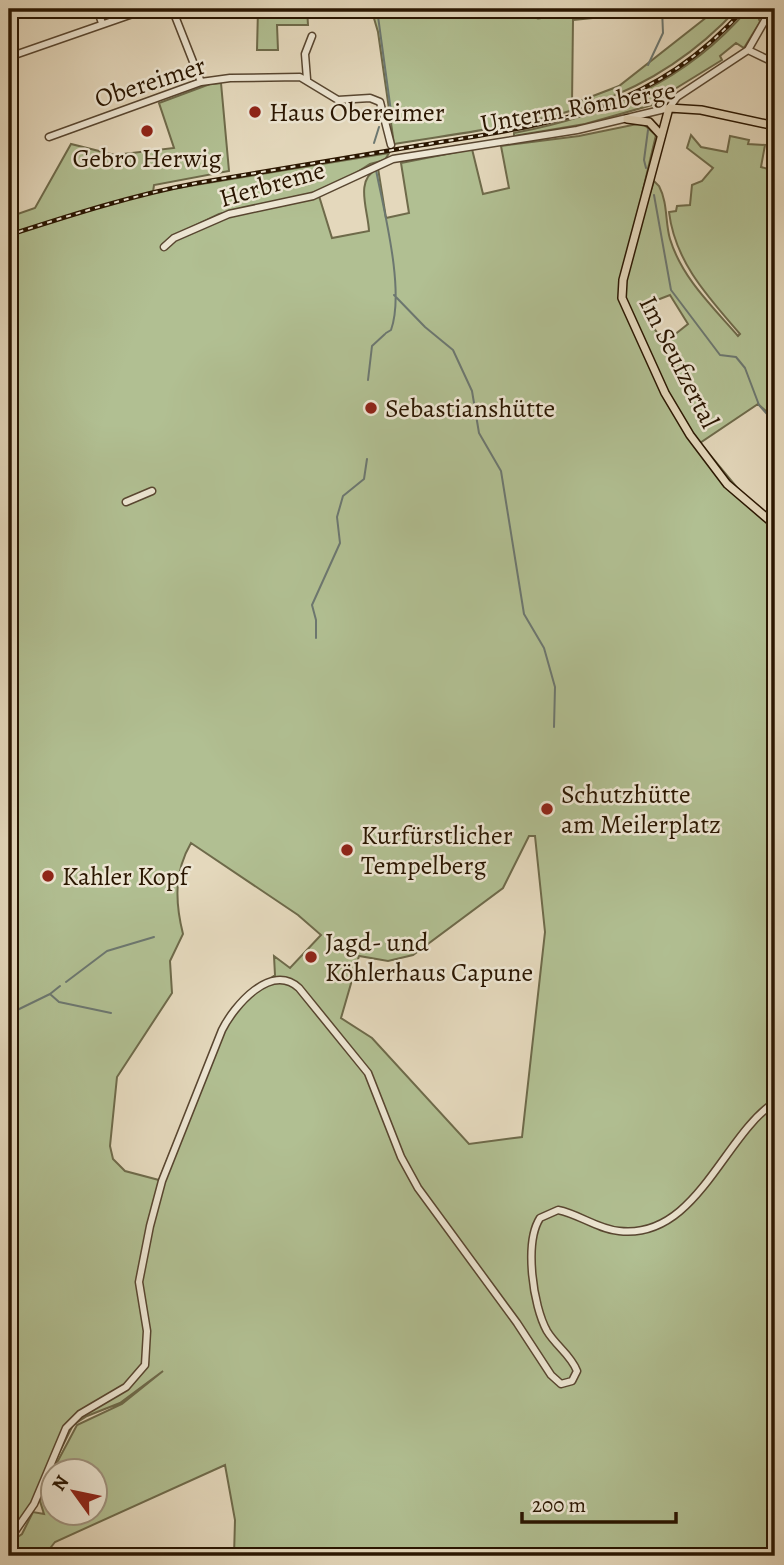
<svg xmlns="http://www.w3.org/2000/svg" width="784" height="1565" viewBox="0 0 784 1565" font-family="Alegreya,serif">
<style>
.green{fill:#b1bf92;stroke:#6e6a4a;stroke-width:2;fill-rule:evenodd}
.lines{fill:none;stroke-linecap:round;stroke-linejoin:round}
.stream{stroke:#6c7770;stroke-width:2}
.minor-casing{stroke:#584630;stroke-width:9}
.major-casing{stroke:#2a1601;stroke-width:10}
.minor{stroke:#ede6d3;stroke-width:6}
.major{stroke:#e4d8bc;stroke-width:7}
.rail-casing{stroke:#2a1601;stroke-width:4.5}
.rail{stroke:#ede6d3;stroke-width:2;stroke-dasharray:5;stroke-linecap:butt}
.poi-dot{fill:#8f2418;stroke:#ede6d3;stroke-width:2.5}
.labels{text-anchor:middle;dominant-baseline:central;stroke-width:5;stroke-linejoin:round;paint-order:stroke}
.street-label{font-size:26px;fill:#2a1601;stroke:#ede6d3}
.poi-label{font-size:26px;fill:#2a1601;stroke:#ede6d3;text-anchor:start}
</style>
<rect width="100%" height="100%" fill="#e4d8bc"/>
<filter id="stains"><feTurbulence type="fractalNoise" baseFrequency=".00286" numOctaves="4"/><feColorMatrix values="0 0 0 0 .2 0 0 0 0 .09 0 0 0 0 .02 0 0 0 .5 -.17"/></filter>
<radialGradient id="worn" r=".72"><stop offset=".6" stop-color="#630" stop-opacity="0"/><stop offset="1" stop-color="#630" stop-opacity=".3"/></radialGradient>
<path class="green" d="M258,9h49l1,16h-31l1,25h-21z
M344,9h270l-2,7 -39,4 -1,84 47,-18 98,-77h20c-99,107 -208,113 -343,135l-16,-112 -5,-17 -28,3z
M748,9l8,3 4,10 -16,26 -8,-5 -16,13 2,4 -52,32 -11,11 -74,21 -71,12v-3c91,-17 173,-52 234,-124z
M221,83l8,88 -75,14 -1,7 236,-39 -4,7 -15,4 -25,16 -38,15 -88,19 -48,23 -8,7 76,-31 80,-17 13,42 37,-7c-1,-22 -15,-51 9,-63l8,50 23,-5 -8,-50 71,-14 11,45 26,-6 -8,-42 78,-10 63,-13 14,12 -14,59 7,2 5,-15 5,5c9,17 6,36 11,53 12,39 42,67 68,97l2,-2c-32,-37 -65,-72 -71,-122l7,-1 1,-5 13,-1 2,-20 10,-4 11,-13 -26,-20 4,-13 10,12 26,5 3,-16 19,4 -1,4 17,1 -4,22 14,4v248l-17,-15 -58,39 44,53 31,25v1035h-541l1,-36 -10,-55 -170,77 -11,14h-35v-13l13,-9 11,-22 11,2 -5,-16 13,-27v41h42v-42h-41l24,-45 45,-21 41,-33 -43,32 -33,13 -14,9 -30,60 -34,55v-1323l26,-9 36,-64 44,11 59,-7 -15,-45 51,-19zM670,295l18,29 -24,19 -22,-33 10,-8zM529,836h6l10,96 -23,205 -53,7 -97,-106 -31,-20 18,-62 29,5 25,-6 90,-67zM191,843l107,72 23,20 -31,33 -16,-12 1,19 -36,28 -18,24 -62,153 -34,-9 -12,-12 -3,-13 7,-69 55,-84 -2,-32 13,-27c-8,-32 -9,-62 8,-91z"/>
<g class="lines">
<path class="stream" d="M377,9l15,110
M648,65l15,-32 -1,-24
M374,143l5,-16
M646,168l-2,-8 4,-30
M376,170c8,41 29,121 15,160l-5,3
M654,195l17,95 49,65 16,2 9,11 14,37 16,18
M394,295l31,32 28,23 19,41 7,42 22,38 23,143 20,34 11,39 -1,40
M368,380l4,-34 13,-12
M316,638v-18l-4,-15 28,-62 -3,-26 6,-21 21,-17 3,-20
M66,982l41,-31 47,-14
M50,994l9,8 52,11
M9,1014l41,-20 10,-8"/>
<g class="minor-casing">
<path id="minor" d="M97,9l5,14
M169,9l6,7 26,66
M754,9l21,8
M748,50l20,-35
M9,57l138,-48
M307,79l-2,-25 7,-18
M49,137l152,-55 29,-4 70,-1 38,23 32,-2 10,4 11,43
M164,247l10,-9 55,-24 84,-18 80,-37 184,-29 92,-22 8,-11 71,-47 27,13
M126,502l26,-11
M9,1540l25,-36 32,-76 14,-14 46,-27 19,-22 2,-34 -8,-49 11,-56 12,-45 60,-151c12,-24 49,-68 77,-42l69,85 33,84 17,31 99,135 34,52 10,9 11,-3 5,-10c-6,-16 -21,-25 -30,-40 -14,-25 -23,-88 -7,-113l18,-8c21,4 39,19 61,21 77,9 104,-95 156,-129"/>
</g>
<g class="major-casing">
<path id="major" d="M627,119l22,3 12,13
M775,126l-74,-16 -32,-2 -46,172 -1,18 43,95 25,42 37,49 48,41"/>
</g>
<use href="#minor" class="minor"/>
<use href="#major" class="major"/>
<g class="rail-casing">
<path id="rail" d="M503,9l35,8 117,-8
M761,9l14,2
M9,235c62,-20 124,-40 188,-52 75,-13 150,-25 225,-38 129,-21 229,-32 322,-136"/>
</g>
<use href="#rail" class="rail"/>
</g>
<g class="poi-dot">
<circle cx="255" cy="112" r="7"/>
<circle cx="147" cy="131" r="7"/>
<circle cx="371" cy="408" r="7"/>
<circle cx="547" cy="809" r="7"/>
<circle cx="347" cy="850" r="7"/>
<circle cx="48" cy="876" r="7"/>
<circle cx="311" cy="957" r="7"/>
</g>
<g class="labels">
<g class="street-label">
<text transform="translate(150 82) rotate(-18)">Obereimer</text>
<text transform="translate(578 107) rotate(-10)">Unterm Römberge</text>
<text transform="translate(272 184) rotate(-16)">Herbreme</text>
<text transform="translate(679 362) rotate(63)">Im Seufzertal</text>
</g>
<g class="poi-label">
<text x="269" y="112">Haus Obereimer</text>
<text x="147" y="158" text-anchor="middle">Gebro Herwig</text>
<text x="385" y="408">Sebastianshütte</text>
<text x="561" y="794">Schutzhütte<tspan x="561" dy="30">am Meilerplatz</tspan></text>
<text x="361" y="835">Kurfürstlicher<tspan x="361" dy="30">Tempelberg</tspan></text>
<text x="62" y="876">Kahler Kopf</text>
<text x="325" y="942">Jagd- und<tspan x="325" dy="30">Köhlerhaus Capune</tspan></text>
</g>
</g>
<rect width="784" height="1565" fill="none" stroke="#e4d8bc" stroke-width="35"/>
<rect x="10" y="10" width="763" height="1544" fill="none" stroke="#2a1601" stroke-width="3.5"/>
<rect x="18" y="18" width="749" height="1530" fill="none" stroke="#2a1601" stroke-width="2"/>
<g transform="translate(74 1492) rotate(303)"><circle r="33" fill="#ede6d3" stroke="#9f937f" stroke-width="2"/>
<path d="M0-5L12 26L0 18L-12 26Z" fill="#8f2418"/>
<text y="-10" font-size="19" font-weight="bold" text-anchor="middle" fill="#2a1601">N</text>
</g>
<path d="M522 1512v10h154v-10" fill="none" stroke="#2a1601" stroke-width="3.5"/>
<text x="532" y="1512" font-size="21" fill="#2a1601" stroke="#ede6d3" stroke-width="5" paint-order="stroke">200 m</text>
<rect width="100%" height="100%" filter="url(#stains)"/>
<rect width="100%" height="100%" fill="url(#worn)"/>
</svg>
